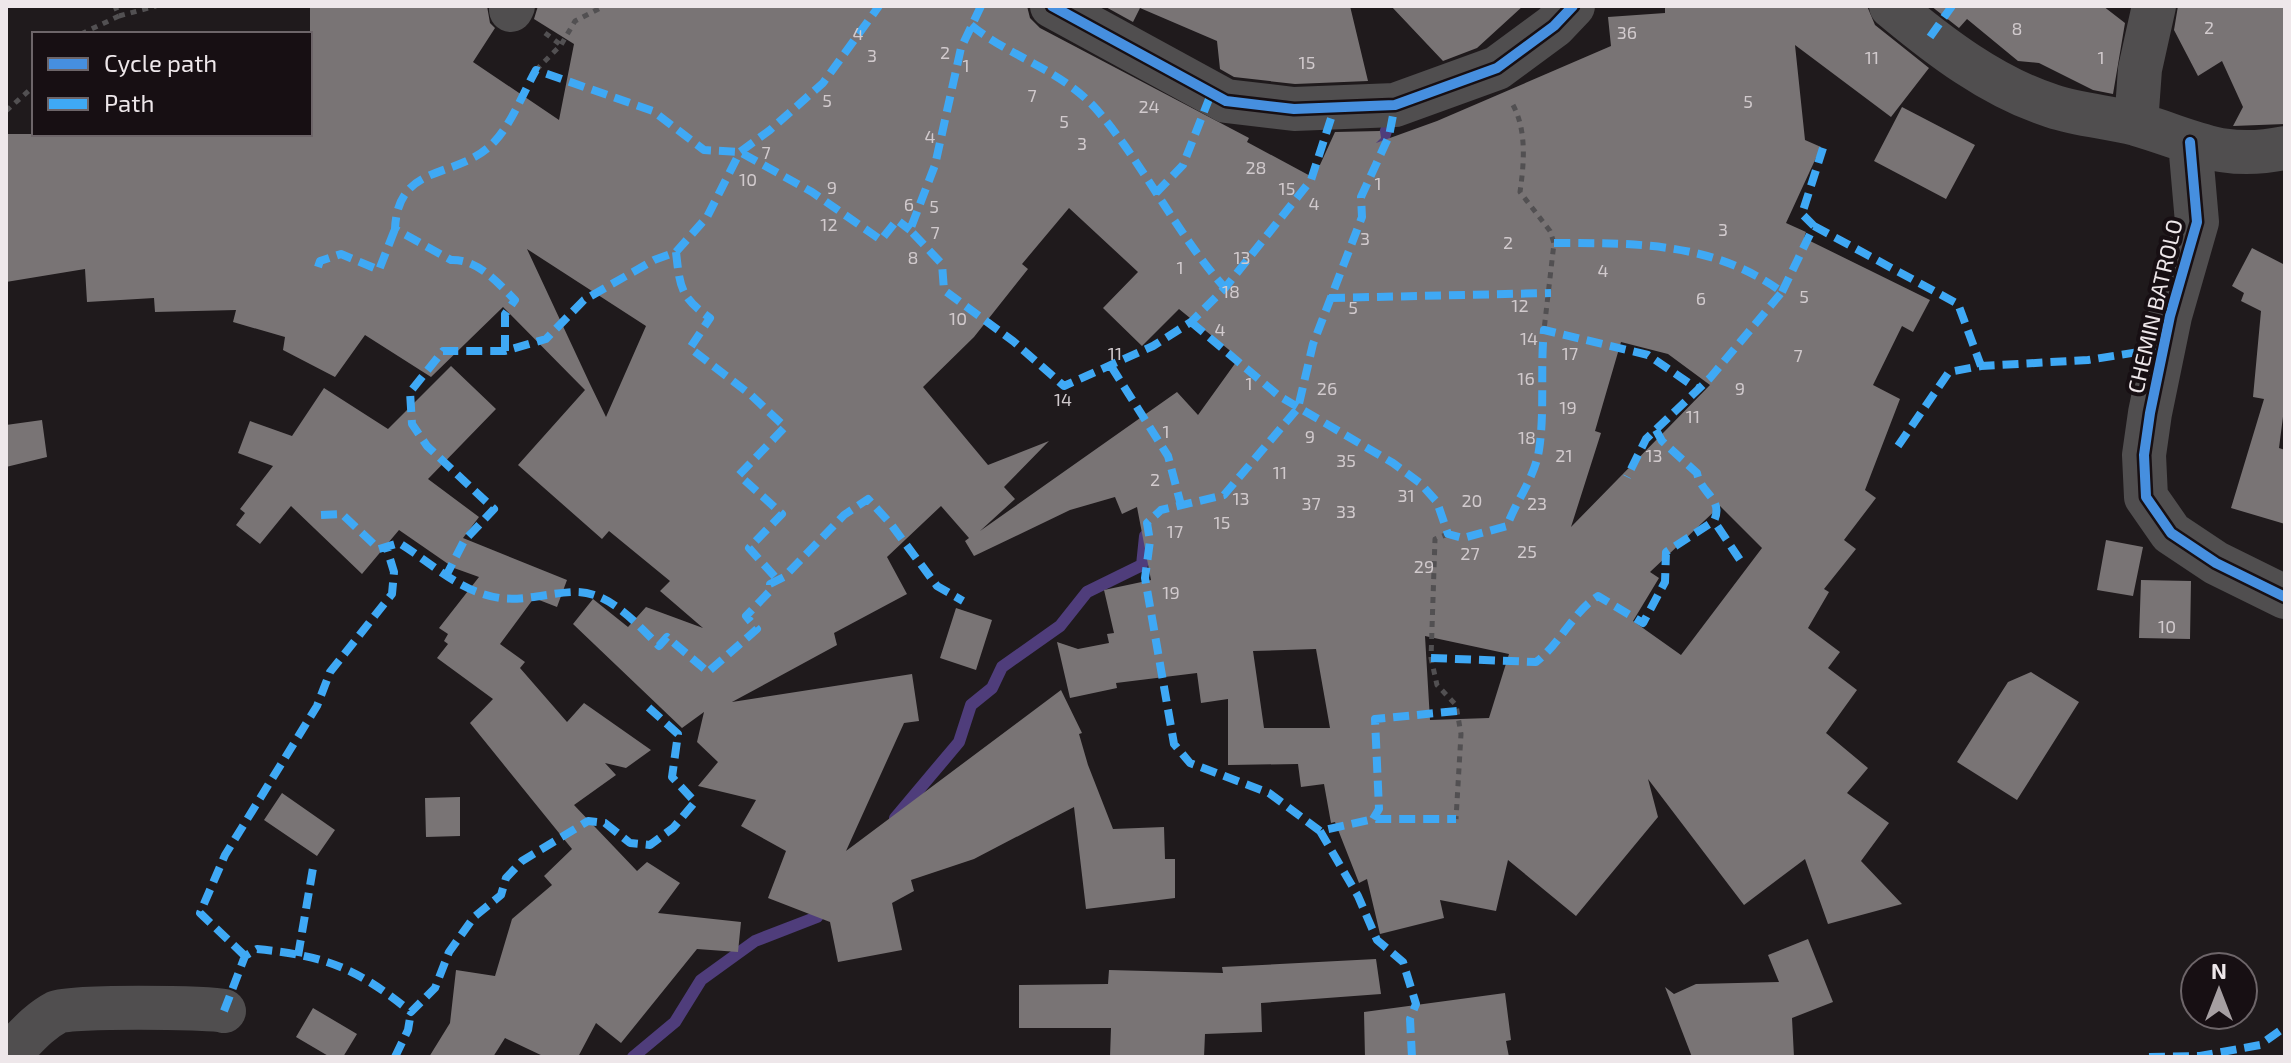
<svg xmlns="http://www.w3.org/2000/svg" width="2291" height="1063" viewBox="0 0 2291 1063" font-family="'Exo 2',sans-serif">
<style>
.lines{fill:none;stroke-linecap:round;stroke-linejoin:round}
.stream{stroke:#4f3d7b;stroke-width:12}
.building{fill:#797475;fill-rule:evenodd}
.path{stroke:#525052;stroke-width:5;stroke-dasharray:6 6;stroke-linecap:butt}
.minor{stroke:#504e4f;stroke-width:44}
.quiet{stroke:#3fa9f5;stroke-width:8;stroke-dasharray:16 8;stroke-linecap:butt}
.cycleway-casing{stroke:#170f13;stroke-width:15}
.cycleway{stroke:#468fdf;stroke-width:10}
.labels{text-anchor:middle;dominant-baseline:central;stroke-width:8;stroke-linejoin:round;paint-order:stroke}
.number-label{font-size:18px;fill:#d1cacd}
.street-label{font-size:22px;fill:#eee7ea;stroke:#170f13}
</style>
<rect width="100%" height="100%" fill="#1f1a1c"/>
<g class="lines">
<path class="stream" d="M1378,155l10,-30
M895,818l64,-76 12,-37 21,-17 10,-21 58,-41 27,-34 55,-27 3,-29
M633,1057l42,-35 26,-42 54,-39 62,-24 9,-13"/>
</g>
<path class="building" d="M310,6h177l3,17 5,5 -22,34 86,58 15,-76 -40,-25 4,-13h489l3,12 10,10 209,110 -2,4 67,36 21,-46 45,-1 1,7 -5,5 61,-22 174,-75 -3,-29 57,-4v-7h202l8,19 54,43 -38,49 -96,-72 10,95 16,7 -35,76 20,9 -2,6 126,62 -17,32 -11,-6 -29,59 27,14 -35,91 11,8 -32,42 12,9 -32,40 5,3 -21,36 32,24 -12,16 29,22 -31,43 42,35 -21,25 42,30 -28,38 41,43 -74,20 -23,-65 -61,46 -96,-126 10,38 -82,99 -68,-56 -12,51 -56,-11 4,18 -64,16 -13,-55 -8,4 -24,-61 -4,1 -7,-39 -23,3 -3,-23 -70,1v-66l-27,4 -4,-30 -81,10 1,5 -47,10 -13,-56 21,7 31,-6 -2,-9 7,-1 -10,-43 47,-10 -14,-73 -15,7 -7,-17 -45,13 -96,46 -9,-15 4,-3 -28,-32 -54,51 20,37 -73,39 3,12 -105,57 180,-28 7,47 -15,2 -58,128 215,-161 21,43 -3,1 9,31 25,64 51,-2 1,32h10v39l-89,11 -12,-102 -100,52 -63,21 3,11 -22,12 10,47 -64,12 -8,-40 -62,-24 18,-47 -45,-25 15,-26 -58,-14 20,-24 -21,-20 7,-30 -22,16 -109,-104 20,-25 35,28 18,-20 57,21 -43,-37 10,-10 -61,-50 -7,8 -84,-74 67,-75 -82,-83 -72,70 -66,-42 -30,42 -52,-27 2,-13 -52,-15 3,-12 -81,2 -1,-14 -67,4 -2,-33 -79,13v-148h304zM1069,208l69,64 -35,36 39,38 37,-37 60,49 -41,57 -21,-23 -197,139 35,-32 -11,-12 45,-46 -61,24 -65,-78 51,-50 54,-68 -6,-5zM527,249l119,77 -40,91 -16,-33zM1621,342l47,12 42,31 -139,142 30,-94 -6,-2zM1720,506l42,42 -81,107 -48,-34 26,-43 -9,-6zM1425,636l84,18 -20,64 -59,2zM1316,649l14,79h-66l-11,-77z
M1104,6h246l18,75 -73,3 -61,-7 -14,-8 -3,-28 -77,-33 -7,14z
M1391,6h132l-46,42 -34,13z
M1931,6h172l22,17 -12,71 -20,-4 -54,-27 -21,-2 -51,-42 -8,9z
M2178,6h107v118l-52,2 10,-19 -21,-46 -24,15 -24,-46z
M1902,107l73,38 -29,54 -72,-38z
M2252,248l33,17v136l-6,47 6,2v74l-54,-16 33,-109 -11,-2 8,-86 -20,-10 3,-8 -12,-7z
M451,366l45,43 -68,70 51,38 -16,21 104,42 -10,27 -23,-9 -34,46 25,18 -5,6 47,54 17,-19 67,47 -25,18 -21,-5 11,12 -42,30 63,66 10,-9 33,21 -22,30 83,9 -3,30 -41,-3 -76,94 -25,-20 -18,34h-33l-40,-19 -12,19h-64l21,-34 6,-53 39,6 17,-57 40,-34 -8,-9 28,-27 -102,-126 23,-24 -56,-41 11,-14 -4,-3 4,-7 -9,-6 40,-51 -25,-9 -55,-38 -37,44 -71,-68 -31,38 -24,-19 9,-12 -5,-4 33,-43 -35,-13 12,-32 42,15 32,-48 64,41z
M42,420l5,37 -41,10v-42z
M2106,540l37,7 -10,49 -36,-6z
M2141,580l50,1 -1,58 -51,-1z
M956,608l36,12 -16,50 -36,-12z
M2031,672l48,30 -62,98 -60,-38 51,-80z
M282,793l53,37 -18,26 -53,-36z
M460,797v39l-34,1 -1,-39z
M1808,939l25,63 -41,16 2,39h-102l-27,-70 9,7 22,-10 83,-2 -11,-27z
M1376,959l5,35 -120,9 1,29 -57,2 -1,23h-94l1,-29h-92v-43l89,-1 1,-14 114,3 -1,-6z
M1505,993l6,47 -5,1 3,16h-144l-1,-45z
M313,1008l44,26 -14,23h-13l-34,-20z"/>
<g class="lines">
<path class="path" d="M119,16l37,-10
M545,33l16,12
M81,34l38,-18 -4,-10
M536,70l25,-25 14,-24 29,-15
M1513,105c14,26 11,59 7,87l30,39 4,12 -10,87
M6,111l28,-25
M1448,534l-13,5 -4,119 6,27 19,20 5,29 -5,85"/>
<path class="minor" d="M1052,6l174,95 68,8 101,-4 102,-37 57,-42 19,-20
M1891,6c48,40 101,81 161,100 27,9 57,11 84,18 59,17 85,37 149,24
M511,10l2,-4
M2136,124l4,-55 14,-63
M2190,142l7,80 -27,94 -20,97 -6,42 2,42 25,36 45,30 69,34
M6,1057c17,-16 30,-34 51,-45 12,-6 150,-5 167,-1"/>
<path class="quiet" d="M981,6l-20,42 -26,117 -25,65 32,34 2,26 69,51 51,45 89,-40 38,-24 34,-34 86,-108 24,-74
M971,25c39,32 91,45 126,85 48,56 79,123 128,178
M1930,37l22,-31
M1156,193l27,-28 28,-71
M1814,226l144,78 23,62
M1554,243c83,0 159,-1 228,49l-72,86 -64,61 -19,38
M676,252c4,35 4,45 34,66l-20,30 61,47 34,32 -46,48 43,39 -33,34 27,30
M318,267l2,-6 21,-7 38,16 16,-41
M1782,292l32,-66 -12,-12 21,-66
M1329,298l222,-5
M1191,322l88,74 114,67 27,20 17,19 11,32 15,4 44,-12c9,-25 28,-49 32,-76 6,-39 1,-81 5,-120l104,25 51,35
M505,351v-37l10,-14c-17,-17 -37,-41 -64,-40l-56,-31c3,-69 64,-48 100,-88 18,-20 28,-48 41,-71l117,41 51,39 36,2 72,40 69,48 16,-20 13,10
M1111,366l57,90 13,49
M1656,430l6,11 35,32c4,21 27,26 17,48l28,42
M1898,446l51,-74 32,-6 107,-6 76,-12
M321,515l21,-1 37,35 20,-6c33,20 60,49 101,55 25,3 49,-5 73,-6 35,-2 63,31 86,54l8,-9 41,35 49,-43 -11,-13 24,-25v-7l14,-7 60,-62 24,-16 22,24 47,63 26,15
M445,578l19,-37 30,-32 -67,-63 -15,-22 -2,-32 33,-41h62l41,-12 38,-39 70,-40 22,-8 31,-35 33,-65 30,-22 53,-47 56,-77
M1431,658l105,4c24,-18 37,-50 62,-66l45,27 22,-41 1,-30 48,-31
M1373,819l6,-10 -4,-90 82,-8
M1320,831l-51,-38 -79,-30 -16,-19 -29,-166 5,-37 -3,-18 14,-13 63,-15 74,-87 15,-64 49,-127 -1,-20 28,-61 6,-31
M245,956l-45,-43 25,-58 92,-149 13,-34 62,-78 2,-22 -7,-23
M298,956l15,-88
M224,1011l21,-55 12,-7c69,7 100,19 154,63l24,-24 14,-36 25,-35 27,-22 5,-17 16,-17 66,-40 17,2 25,20 20,2 23,-17 22,-26 -23,-25 6,-43 -31,-28
M395,1057l13,-27 3,-18
M1412,1057l-2,-38 6,-15 -13,-42 -26,-22 -19,-44 -38,-65 53,-12h83
M2149,1057l51,-1 60,-11 25,-18"/>
<g class="cycleway-casing">
<path id="cycleway" d="M1052,6l174,95 68,8 101,-4 102,-37 57,-42 19,-20
M2190,142l7,80 -27,94 -20,97 -6,42 2,42 25,36 45,30 69,34"/>
</g>
<use href="#cycleway" class="cycleway"/>
</g>
<g class="labels">
<g class="number-label">
<text x="2209" y="27">2</text>
<text x="2017" y="28">8</text>
<text x="1627" y="32">36</text>
<text x="858" y="33">4</text>
<text x="945" y="52">2</text>
<text x="872" y="55">3</text>
<text x="1872" y="57">11</text>
<text x="2101" y="57">1</text>
<text x="1307" y="62">15</text>
<text x="966" y="65">1</text>
<text x="1032" y="95">7</text>
<text x="827" y="100">5</text>
<text x="1748" y="101">5</text>
<text x="1149" y="106">24</text>
<text x="1064" y="121">5</text>
<text x="930" y="136">4</text>
<text x="1082" y="143">3</text>
<text x="766" y="152">7</text>
<text x="1256" y="167">28</text>
<text x="748" y="179">10</text>
<text x="1378" y="183">1</text>
<text x="832" y="187">9</text>
<text x="1287" y="188">15</text>
<text x="1314" y="203">4</text>
<text x="909" y="204">6</text>
<text x="934" y="206">5</text>
<text x="829" y="224">12</text>
<text x="1723" y="229">3</text>
<text x="935" y="232">7</text>
<text x="1365" y="238">3</text>
<text x="1508" y="242">2</text>
<text x="913" y="257">8</text>
<text x="1242" y="257">13</text>
<text x="1180" y="267">1</text>
<text x="1603" y="270">4</text>
<text x="1231" y="291">18</text>
<text x="1804" y="296">5</text>
<text x="1701" y="298">6</text>
<text x="1520" y="305">12</text>
<text x="1353" y="307">5</text>
<text x="958" y="318">10</text>
<text x="1220" y="329">4</text>
<text x="1529" y="338">14</text>
<text x="1115" y="353">11</text>
<text x="1570" y="353">17</text>
<text x="1798" y="355">7</text>
<text x="1526" y="378">16</text>
<text x="1249" y="383">1</text>
<text x="1327" y="388">26</text>
<text x="1740" y="388">9</text>
<text x="1063" y="399">14</text>
<text x="1568" y="407">19</text>
<text x="1693" y="416">11</text>
<text x="1166" y="431">1</text>
<text x="1310" y="436">9</text>
<text x="1527" y="437">18</text>
<text x="1564" y="455">21</text>
<text x="1654" y="455">13</text>
<text x="1346" y="460">35</text>
<text x="1280" y="472">11</text>
<text x="1155" y="479">2</text>
<text x="1406" y="495">31</text>
<text x="1241" y="498">13</text>
<text x="1472" y="500">20</text>
<text x="1311" y="503">37</text>
<text x="1537" y="503">23</text>
<text x="1346" y="511">33</text>
<text x="1222" y="522">15</text>
<text x="1175" y="531">17</text>
<text x="1527" y="551">25</text>
<text x="1470" y="553">27</text>
<text x="1424" y="566">29</text>
<text x="1171" y="592">19</text>
<text x="2167" y="626">10</text>
</g>
<g class="street-label">
<text transform="translate(2154 306) rotate(-77)">CHEMIN BATROLO</text>
</g>
</g>
<rect width="2291" height="1063" fill="none" stroke="#eee7ea" stroke-width="16"/>
<rect x="32" y="32" width="280" height="104" fill="#170f13" stroke="#6d6569" stroke-width="2"/>
<rect x="48" y="58" width="40" height="12" fill="#468fdf" stroke="#6d6569" stroke-width="2"/>
<text x="104" y="72" font-size="24" fill="#eee7ea">Cycle path</text>
<rect x="48" y="98" width="40" height="12" fill="#3fa9f5" stroke="#6d6569" stroke-width="2"/>
<text x="104" y="112" font-size="24" fill="#eee7ea">Path</text>
<g transform="translate(2219 991)"><circle r="38" fill="#170f13" stroke="#6d6569" stroke-width="2"/>
<path d="M0-6L14 30L0 20L-14 30Z" fill="#a69fa2"/>
<text y="-12" font-size="22" font-weight="bold" text-anchor="middle" fill="#eee7ea">N</text>
</g>
</svg>
